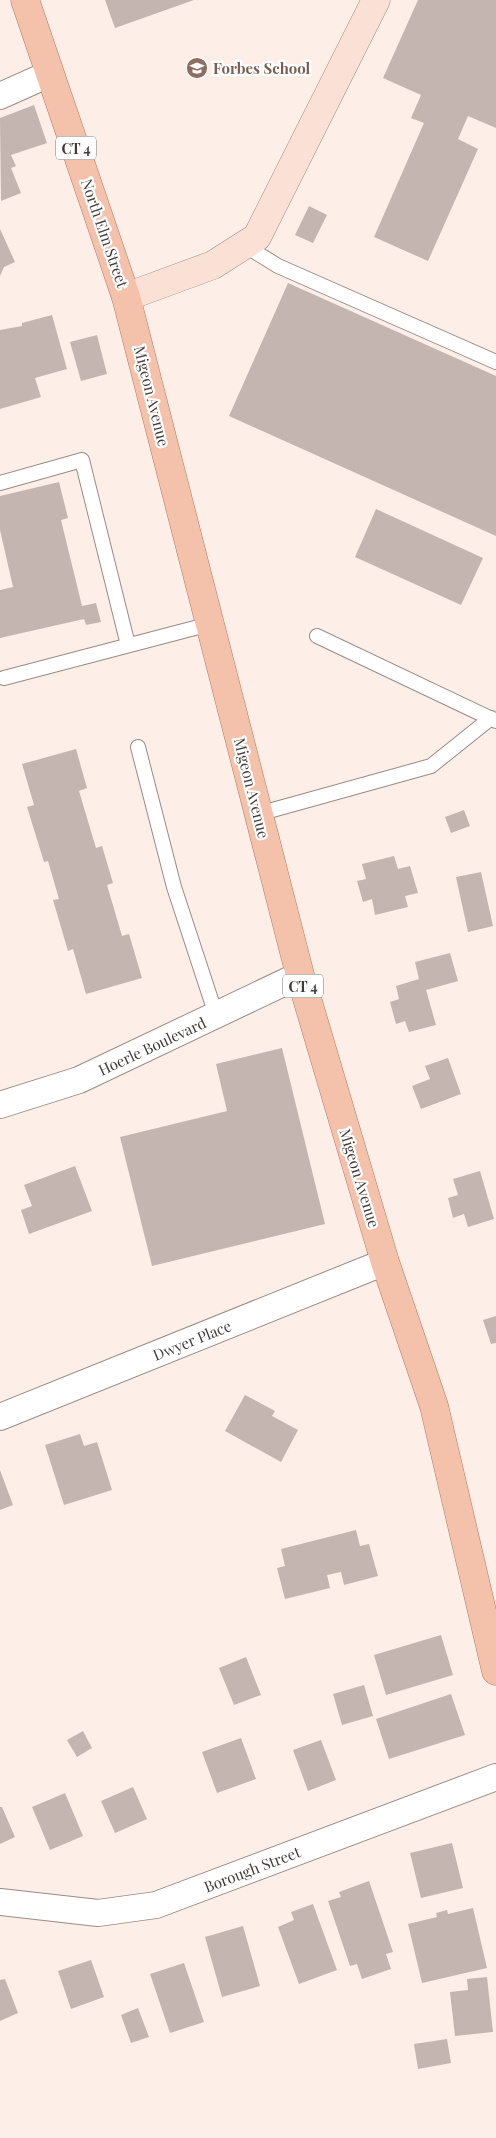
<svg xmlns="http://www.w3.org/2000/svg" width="496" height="2138" viewBox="0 0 496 2138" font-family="'Playfair Display',serif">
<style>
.building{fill:#c4b5b0}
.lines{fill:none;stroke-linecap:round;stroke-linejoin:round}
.service-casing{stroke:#998b85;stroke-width:16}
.minor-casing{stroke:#998b85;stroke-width:28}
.secondary-casing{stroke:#998b85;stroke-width:29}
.primary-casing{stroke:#b1775f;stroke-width:29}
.service{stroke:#fff;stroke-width:14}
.minor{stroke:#fff;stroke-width:26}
.secondary{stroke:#fae0d5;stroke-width:28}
.primary{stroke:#f4c1ab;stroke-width:28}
.labels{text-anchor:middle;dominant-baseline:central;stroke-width:4.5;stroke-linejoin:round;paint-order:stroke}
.shield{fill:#fff;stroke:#7a7674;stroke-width:1}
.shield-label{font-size:14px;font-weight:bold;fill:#413b39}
.education-label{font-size:15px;font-weight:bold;fill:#785e54;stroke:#fff;text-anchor:start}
.street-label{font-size:15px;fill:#413b39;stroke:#fff}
</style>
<rect width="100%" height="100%" fill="#feeee8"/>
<path class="building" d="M105,0h89l-79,28z
M418,0h78v128l-28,-12 -10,23 20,10 -50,112 -54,-24 50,-114 -13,-5 10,-23 -38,-17z
M34,105l13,38 -36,12 5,11 -5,2 10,25 -20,8 -1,-83z
M309,206l18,9 -14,28 -18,-8z
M0,229l15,33 -11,5 -4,9z
M288,283l208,93v160l-267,-120z
M52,315l15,54 -32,9 6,19 -41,12v-79l22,-4v-3z
M97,335l10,39 -26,7 -11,-39z
M59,482l9,36 -7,2 21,86 14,-3 5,19 -15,3 -2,-6 -84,19v-48l13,-3 -13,-57v-34z
M376,509l107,49 -22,47 -106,-48z
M76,749l11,39 -8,3 17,57 6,-2 11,37 -6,2 15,51 7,-2 13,44 -56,16 -13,-45 -5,2 -15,-51 6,-1 -11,-38 -4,1 -17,-55 7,-2 -12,-41z
M464,810l6,16 -19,7 -6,-16z
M394,856l4,13 12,-3 8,27 -13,3 3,11 -33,8 -3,-16 -9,3 -6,-21 9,-2 -4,-15z
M481,872l12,54 -25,6 -12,-55z
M450,953l8,28 -32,9 10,35 -27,7 -4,-11 -9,3 -6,-22 9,-3 -3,-13 23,-7 -4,-17z
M282,1048l43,176 -173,42 -32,-129 107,-26 -11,-47z
M448,1058l13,36 -40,15 -9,-23 18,-7 -5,-13z
M75,1166l17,45 -63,23 -8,-24 11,-4 -8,-21z
M480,1171l14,48 -26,8 -4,-13 -11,4 -5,-20 10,-3 -5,-16z
M496,1316v27l-5,1 -8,-24z
M245,1395l30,16 -3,5 26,14 -17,32 -56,-31z
M80,1434l4,12 13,-4 15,48 -48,15 -19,-60z
M0,1470l13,35 -13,5z
M356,1530l4,16 9,-2 9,32 -34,9 -3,-13 -14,3 3,13 -45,11 -8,-31 8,-2 -4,-17z
M441,1635l12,40 -67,20 -12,-40z
M246,1657l15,38 -27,10 -15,-37z
M364,1685l9,31 -31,9 -9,-31z
M451,1694l14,41 -76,24 -13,-40z
M83,1731l9,17 -15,9 -10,-17z
M241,1738l15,41 -39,14 -15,-41z
M321,1740l15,40 -28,11 -15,-41z
M133,1787l14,32 -32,14 -14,-32z
M65,1793l18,43 -33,14 -18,-43z
M0,1807h2l13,30 -15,7z
M452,1843l11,45 -42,10 -11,-45z
M369,1881l24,71 -7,2 5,15 -29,10 -5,-15 -7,2 -22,-65 13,-4 -2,-5z
M313,1904l24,66 -38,14 -21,-57 16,-7 -3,-8z
M473,1908l14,60 -65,15 -14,-59 29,-7 -1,-4 11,-3 1,4z
M243,1926l17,60 -38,11 -17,-60z
M91,1960l13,37 -33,12 -13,-38z
M184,1963l20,59 -34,11 -20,-59z
M487,1977l6,55 -38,4 -5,-44 18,-2 -1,-11z
M5,1979l13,34 -18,8v-41z
M138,2008l11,29 -18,6 -10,-28z
M447,2039l4,24 -33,6 -4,-25z"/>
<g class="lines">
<g class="service-casing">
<path id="service" d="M244,245l34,21 218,96
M0,483l82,-23 46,185
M317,636l179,85
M4,678l206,-54
M138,747l36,140 42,128
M258,814l173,-48 60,-48"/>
</g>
<g class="minor-casing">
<path id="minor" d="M0,96l49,-22
M0,1105l79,-25 221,-105
M0,1417l385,-155
M0,1902l98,11 58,-8 340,-128"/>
</g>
<g class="secondary-casing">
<path id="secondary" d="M126,297l87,-32 44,-28 119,-237"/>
</g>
<g class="primary-casing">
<path id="primary" d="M25,0l101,297 174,678 85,287 49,144 62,265"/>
</g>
<use href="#service" class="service"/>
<use href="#minor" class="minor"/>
<use href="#secondary" class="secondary"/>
<use href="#primary" class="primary"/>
</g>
<defs>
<g id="school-disc" transform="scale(1.125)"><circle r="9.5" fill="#8d6e63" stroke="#fff"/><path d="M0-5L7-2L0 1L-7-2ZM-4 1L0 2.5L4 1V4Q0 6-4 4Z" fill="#fff"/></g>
</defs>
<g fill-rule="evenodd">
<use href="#school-disc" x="197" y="68"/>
</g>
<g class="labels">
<g class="shield">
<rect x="56" y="136.5" width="40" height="23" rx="4"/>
<rect x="283" y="974.5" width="40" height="23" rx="4"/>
</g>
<g class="shield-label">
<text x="76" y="148">CT 4</text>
<text x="303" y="986">CT 4</text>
</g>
<g class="education-label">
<text x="213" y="68">Forbes School</text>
</g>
<g class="street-label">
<text transform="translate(105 233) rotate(71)">North Elm Street</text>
<text transform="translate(152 396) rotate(76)">Migeon Avenue</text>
<text transform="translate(252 788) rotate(76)">Migeon Avenue</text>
<text transform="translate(152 1046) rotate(-25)">Hoerle Boulevard</text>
<text transform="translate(360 1178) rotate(73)">Migeon Avenue</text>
<text transform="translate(192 1340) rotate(-22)">Dwyer Place</text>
<text transform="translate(252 1869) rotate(-21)">Borough Street</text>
</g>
</g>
</svg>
